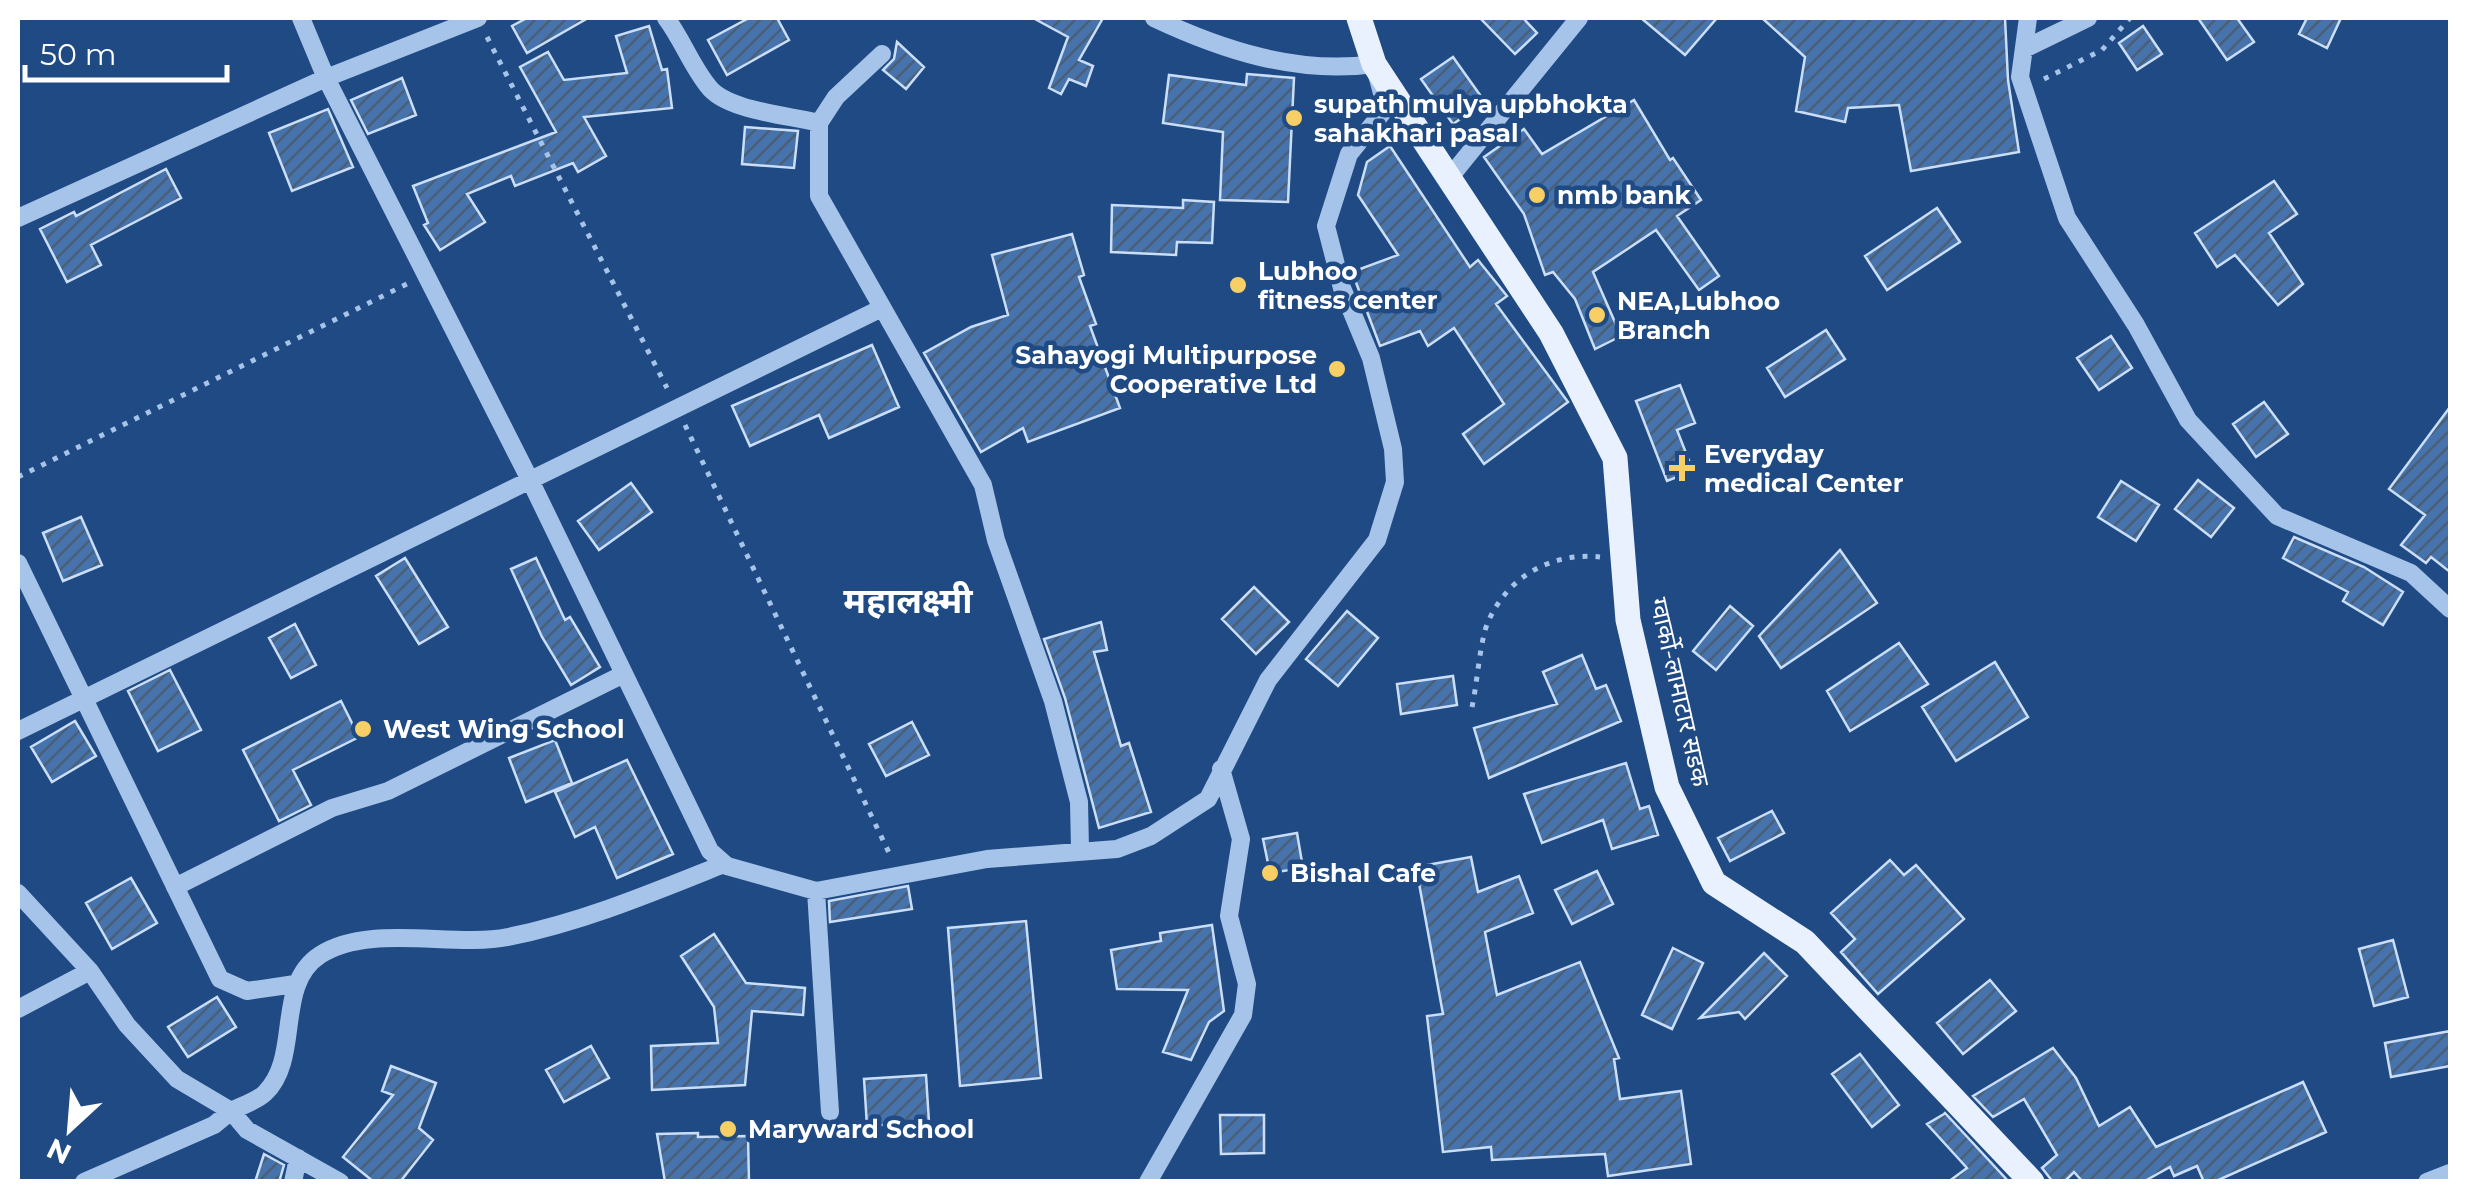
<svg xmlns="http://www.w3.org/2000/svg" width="2468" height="1199" viewBox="0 0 2468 1199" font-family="Montserrat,'Noto Sans Devanagari',sans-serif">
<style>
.building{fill:url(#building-hatch);stroke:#cadef7;stroke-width:2.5}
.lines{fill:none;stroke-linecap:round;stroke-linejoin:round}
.path{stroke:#a6c4e9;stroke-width:5;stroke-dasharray:5 8;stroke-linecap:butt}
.minor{stroke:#a6c4e9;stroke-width:18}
.major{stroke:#e9f1fe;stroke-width:25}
.poi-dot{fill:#f8cf65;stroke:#1f4a83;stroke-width:4}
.labels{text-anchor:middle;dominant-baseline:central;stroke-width:9;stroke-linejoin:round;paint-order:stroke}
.poi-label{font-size:25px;font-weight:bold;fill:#fff;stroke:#1f4a83;text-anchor:start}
.street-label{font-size:25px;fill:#fff;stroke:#1f4a83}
.district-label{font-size:35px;font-weight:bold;fill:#fff;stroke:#1f4a83}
</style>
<defs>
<pattern id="building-hatch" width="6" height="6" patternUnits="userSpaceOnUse" patternTransform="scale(2.5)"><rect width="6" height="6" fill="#4773ac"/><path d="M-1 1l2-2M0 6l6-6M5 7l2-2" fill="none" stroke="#4a5e77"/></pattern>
</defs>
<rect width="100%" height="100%" fill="#1f4a83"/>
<path class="building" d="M527,18h61l-61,35 -15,-27z
M749,18h28l12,22 -62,35 -19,-35z
M1033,18h70l-24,42 14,6 -7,20 -17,-7 -8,15 -12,-6 19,-51z
M1480,18h43l14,15 -22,21z
M1641,18h76l-32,37z
M1762,18h243l3,62 11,72 -108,19 -12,-66 -51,3 -3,14 -49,-11 9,-54z
M2198,18h39l17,24 -27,18z
M2307,18h34l-14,30 -28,-14z
M649,26l13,44 5,-1 5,39 -88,9 22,39 -28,16 -5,-9 -58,23 -4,-10 -44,18 18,28 -45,28 -16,-25 4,-2 -15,-37 143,-54 -36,-65 28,-15 16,28 63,-7 -11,-37z
M2143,26l19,28 -25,16 -18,-27z
M897,42l27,25 -18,22 -23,-19 11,-11z
M1453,57l32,45 -32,22 -32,-45z
M1247,74l47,4 -6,124 -68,-2 3,-68 -60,-9 6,-48 77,10z
M402,78l14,37 -48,19 -17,-34z
M1634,100l36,60 3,-2 28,42 -24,16 42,60 -20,14 -43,-60 -63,42 28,64 -26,13 -20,-50 -22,-27 -8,3 -21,-61 -40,-57 40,-28 18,25z
M328,109l25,58 -61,24 -23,-58z
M745,127l53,4 -4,37 -52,-4z
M1390,146l80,121 8,-7 29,36 -11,8 72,98 -84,62 -21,-30 41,-30 -50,-76 -26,18 -8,-15 -40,15 -28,-74 46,-17 -40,-60 9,-33z
M166,169l15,29 -90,47 10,20 -34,17 -27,-53 34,-17 2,4z
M2274,181l23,33 -28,19 34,51 -25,21 -43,-50 -18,12 -22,-34z
M1183,200l31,2 -2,41 -35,-1 -1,13 -65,-3 1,-47 71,3z
M1937,208l23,34 -73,48 -22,-34z
M1072,234l12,41 -5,2 17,47 -6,2 30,82 -92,34 -5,-14 -42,24 -57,-99 47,-26 37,-12 -16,-60z
M1826,330l19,29 -60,38 -18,-29z
M2111,336l21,32 -33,22 -22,-32z
M872,345l27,62 -70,31 -10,-23 -69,31 -18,-40z
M1680,385l15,38 -18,7 16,41 -26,10 -31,-80z
M2264,402l24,32 -32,23 -23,-33z
M2450,407v165l-19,-15 -5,6 -25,-18 24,-30 -36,-26z
M2198,480l36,28 -23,29 -36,-28z
M2121,481l38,24 -23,36 -38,-24z
M631,483l21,29 -53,38 -21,-29z
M81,517l21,48 -39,16 -20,-48z
M2294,537l70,30 39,25 -20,33 -40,-24 5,-9 -65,-34z
M1840,550l37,53 -96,65 -22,-32z
M405,558l43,69 -29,17 -43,-68z
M536,558l29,62 5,-3 30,50 -29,18 -29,-48 -31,-68z
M1254,587l35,35 -33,32 -34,-35z
M1730,606l23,20 -37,44 -23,-19z
M1347,611l31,27 -40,48 -32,-27z
M1101,622l6,28 -13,2 27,94 8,-3 22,69 -52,16 -34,-130 -21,-59z
M295,624l21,41 -25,13 -22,-40z
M1899,643l29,41 -78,47 -23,-40z
M1582,655l14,34 10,-4 15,36 -132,57 -15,-50 83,-24 -14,-32z
M1995,662l33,55 -72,44 -34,-54z
M170,670l31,60 -43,21 -30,-60z
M1453,676l4,29 -56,9 -4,-30z
M341,701l18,36 -66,33 18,35 -32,16 -36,-71z
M75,721l21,35 -44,26 -21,-35z
M912,722l17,33 -43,21 -17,-32z
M555,740l17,43 -46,19 -17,-44z
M627,760l46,94 -56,24 -22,-51 -20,10 -20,-45z
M1626,763l14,46 9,-3 9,29 -46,14 -9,-29 -61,23 -18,-49z
M1772,811l12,22 -54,28 -12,-23z
M1297,833l6,35 -33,5 -7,-34z
M1471,857l7,35 41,-16 14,37 -48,19 12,63 83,-33 39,96 -5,1 6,40 61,-8 10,73 -83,12 -3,-22 -113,6 -1,-13 -48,5 -16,-136 16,-2 -27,-147z
M1890,860l14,15 12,-10 48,54 -86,75 -37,-42 14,-13 -24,-26z
M1597,871l16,33 -41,20 -17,-34z
M131,878l26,45 -45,26 -26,-46z
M908,886l4,23 -82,13 -1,-21z
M1026,921l15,157 -81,8 -12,-158z
M1212,925l12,86 -15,11 -18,38 -28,-8 25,-62 -71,-1 -6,-39 50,-9 -1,-8z
M714,934l32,49 59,5 -2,27 -51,-4 -7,74 -93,5 -1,-44 67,-3 -4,-36 -33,-51z
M2393,940l15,57 -34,9 -15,-57z
M1673,948l30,15 -31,66 -30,-14z
M1764,953l23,23 -42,43 -6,-7 -39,6z
M1990,980l26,31 -53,43 -26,-31z
M217,997l19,30 -48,30 -20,-30z
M2450,1031v35l-59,11 -6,-34z
M591,1046l18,32 -45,24 -18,-32z
M2053,1048l23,30 23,48 31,-19 26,40 147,-65 23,50 -112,50h-10l-7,-16 -23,10 -4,-9 -27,15h-60l-9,-10 -10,10h-11l-11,-14 15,-13 -33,-56 -31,18 -20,-21z
M1860,1054l39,51 -27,22 -40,-53z
M391,1066l45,17 -17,45 14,12 -33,42h-26l-31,-25 50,-62 -11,-4z
M926,1075l3,47 -62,4 -3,-47z
M1944,1114l1,-1 64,69h-61l19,-14 -40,-44z
M1220,1115h44v38l-43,1z
M698,1133v4l50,-1 1,46h-84l-8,-48z
M264,1154l20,11 -5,17h-24z"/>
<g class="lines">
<path class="path" d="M487,37l180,351
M2044,79l58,-29 28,-32
M685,425l206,432
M18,477l391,-194
M1472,707c5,-22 8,-67 16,-85 20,-46 64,-70 112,-65"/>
<path class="minor" d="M301,18l25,60 204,402 180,371 17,15 89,25 171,-32 130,-10 34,-13 57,-37 60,-119 109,-140 18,-58 -2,-33 -22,-91 -29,-70 -16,-62 23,-72 37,-46 -12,-44c-76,11 -152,-14 -220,-46
M666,18c16,21 25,47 42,68 18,25 81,29 111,37
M2028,18l-8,59 47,141 69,107 52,95 89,96 134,57 39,36
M2024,49l64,-31
M882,54l-46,43 -17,26v73l164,289 13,55 57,161 26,101 1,47
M1450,177l129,-159
M18,218l308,-140 152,-60
M18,563l202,416 27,12 48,-7
M18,731l864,-423
M175,887l157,-79 56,-17 236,-117
M816,891l14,221
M18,893l72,78 37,54 50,54 54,32c10,-5 26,-10 34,-18 37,-36 9,-108 55,-138 49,-32 133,-7 188,-18 75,-15 146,-45 216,-73
M18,1009l72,-38
M84,1182l130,-57 17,-14 16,19 93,52
M293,1182l5,-24
M1148,1182l95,-167 4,-31 -18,-68 12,-77 -20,-70
M2427,1182l23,-9"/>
<path class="major" d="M1359,18l15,46 177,269 64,125 13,162 39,167 47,96 91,59 227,240"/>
</g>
<g class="poi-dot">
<circle cx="1294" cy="118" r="10"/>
<circle cx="1537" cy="195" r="10"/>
<circle cx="1238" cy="285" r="10"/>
<circle cx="1597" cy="315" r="10"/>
<circle cx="1337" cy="369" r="10"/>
<path d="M1677 453h10v10h10v10h-10v10h-10v-10h-10v-10h10z"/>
<circle cx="363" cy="729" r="10"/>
<circle cx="1270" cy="873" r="10"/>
<circle cx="728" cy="1129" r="10"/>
</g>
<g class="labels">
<g class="poi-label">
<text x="1314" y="104">supath mulya upbhokta<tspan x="1314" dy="29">sahakhari pasal</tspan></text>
<text x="1557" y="195">nmb bank</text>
<text x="1258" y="271">Lubhoo<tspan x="1258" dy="29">fitness center</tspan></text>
<text x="1617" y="301">NEA,Lubhoo<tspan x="1617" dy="29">Branch</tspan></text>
<text x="1317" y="355" text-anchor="end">Sahayogi Multipurpose<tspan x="1317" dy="29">Cooperative Ltd</tspan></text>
<text x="1704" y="454">Everyday<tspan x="1704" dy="29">medical Center</tspan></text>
<text x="383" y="729">West Wing School</text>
<text x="1290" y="873">Bishal Cafe</text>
<text x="748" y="1129">Maryward School</text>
</g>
<g class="street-label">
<text transform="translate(1680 692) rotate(77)">ग्वार्को-लामाटार सडक</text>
</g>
<g class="district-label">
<text x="908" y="600">महालक्ष्मी</text>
</g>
</g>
<rect width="2468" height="1199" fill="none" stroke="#ffffff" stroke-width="40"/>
<g transform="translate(70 1129) rotate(206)" stroke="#1f4a83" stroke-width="8" paint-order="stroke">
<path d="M0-8L18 38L0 25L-18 38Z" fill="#ffffff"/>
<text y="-15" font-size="28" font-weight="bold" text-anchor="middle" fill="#ffffff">N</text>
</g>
<path d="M25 65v15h202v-15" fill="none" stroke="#ffffff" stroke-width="5"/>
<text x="40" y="65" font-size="30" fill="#ffffff" stroke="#1f4a83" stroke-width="8" paint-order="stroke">50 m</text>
</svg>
